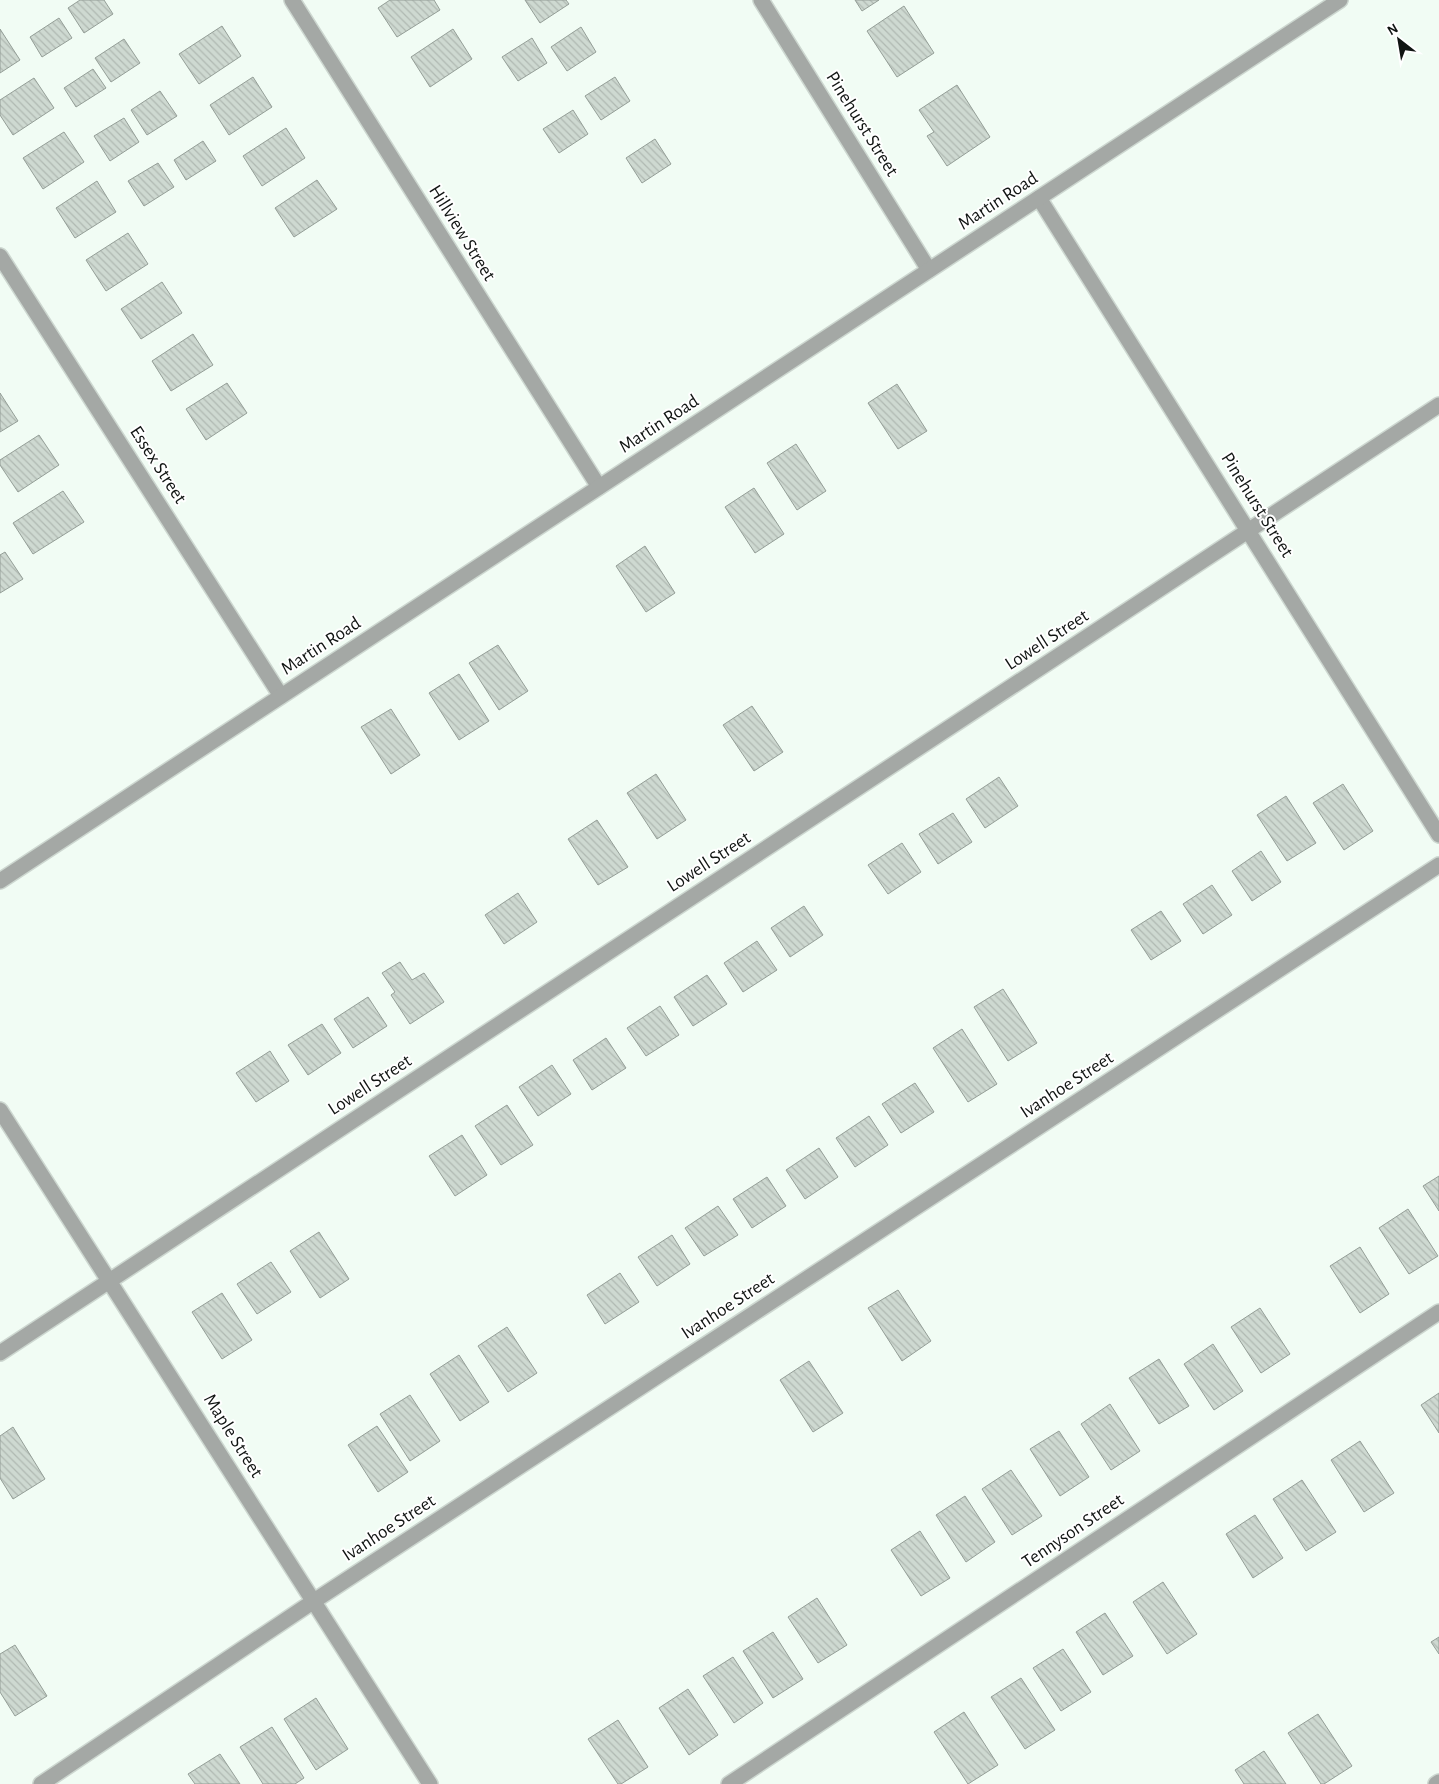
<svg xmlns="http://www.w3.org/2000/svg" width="1439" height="1784" viewBox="0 0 1439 1784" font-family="'Alegreya Sans',sans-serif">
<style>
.building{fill:url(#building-back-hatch);stroke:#949e97}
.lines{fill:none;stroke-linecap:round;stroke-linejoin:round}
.minor-casing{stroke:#cdd7d0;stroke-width:18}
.tertiary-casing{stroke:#cdd7d0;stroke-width:18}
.minor{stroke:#a4a8a5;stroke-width:15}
.tertiary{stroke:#a4a8a5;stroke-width:15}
.labels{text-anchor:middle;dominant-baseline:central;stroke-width:4;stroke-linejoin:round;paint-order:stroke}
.street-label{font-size:19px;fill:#101412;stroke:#fff}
</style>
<defs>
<pattern id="building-back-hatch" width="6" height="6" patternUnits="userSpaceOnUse" patternTransform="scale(1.25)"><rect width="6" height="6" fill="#ced9d1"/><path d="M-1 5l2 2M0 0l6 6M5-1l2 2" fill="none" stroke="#b0b9b2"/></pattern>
</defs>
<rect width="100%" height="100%" fill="#f1fcf4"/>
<path class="building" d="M80,0h24l9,14 -29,19 -16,-25z
M390,0h44l6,10 -43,27 -19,-29z
M525,0h41l3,4 -29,19z
M855,0h24l-17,11z
M904,6l30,47 -37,24 -30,-46z
M59,18l13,20 -30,19 -12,-20z
M222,26l19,30 -42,28 -20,-30z
M581,27l15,25 -29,19 -16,-24z
M0,29l20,31 -20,13z
M453,29l19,30 -42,28 -19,-30z
M532,38l15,25 -29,18 -16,-24z
M124,39l16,24 -29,19 -16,-24z
M93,69l13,19 -30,19 -12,-19z
M253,77l19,30 -43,28 -19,-30z
M615,77l15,24 -29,19 -16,-24z
M34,78l20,30 -41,27 -13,-20v-15z
M957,85l33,52 -43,29 -20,-30 7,-4 -15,-22z
M160,91l17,25 -30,19 -16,-25z
M573,110l15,24 -29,19 -16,-24z
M124,118l15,24 -29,19 -16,-25z
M286,128l19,30 -43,28 -19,-30z
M64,132l20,30 -41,27 -20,-31z
M655,139l16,25 -29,19 -16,-25z
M203,141l13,20 -30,19 -12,-20z
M158,163l16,24 -30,19 -16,-25z
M317,180l20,29 -43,28 -19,-29z
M97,181l19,31 -41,26 -19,-30z
M128,233l20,31 -42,27 -20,-31z
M162,282l20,31 -41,26 -20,-30z
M193,334l20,31 -42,26 -19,-30z
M227,383l20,30 -41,27 -20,-31z
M897,384l30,47 -29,18 -30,-46z
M0,393l18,28 -18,11z
M39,435l20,30 -41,27 -18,-27v-5z
M796,444l30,47 -29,19 -30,-47z
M754,488l30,46 -29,19 -30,-46z
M63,491l21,31 -51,32 -20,-31z
M645,546l30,47 -29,19 -30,-46z
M5,552l18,27 -23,14v-38z
M498,645l30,46 -29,19 -30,-47z
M459,674l30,47 -30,19 -30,-47z
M752,706l31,46 -29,19 -31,-46z
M391,709l29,46 -29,19 -30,-47z
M656,774l30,46 -29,19 -30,-46z
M999,777l19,29 -33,22 -19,-29z
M1343,784l30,47 -29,19 -31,-47z
M1286,796l30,47 -29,18 -30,-46z
M953,813l19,29 -34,22 -19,-30z
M597,820l31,47 -30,18 -30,-46z
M902,843l19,29 -33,22 -20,-29z
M1261,851l20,31 -29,19 -20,-30z
M1212,885l20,30 -29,19 -20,-30z
M518,893l19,29 -33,22 -19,-29z
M804,906l19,29 -33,22 -19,-29z
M1161,911l20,30 -30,19 -20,-30z
M757,941l20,29 -34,22 -19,-29z
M400,962l12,18 12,-7 20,29 -34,22 -19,-29 4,-3 -13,-19z
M707,975l20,29 -34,22 -19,-29z
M1003,989l34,54 -29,18 -34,-54z
M368,997l19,29 -34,22 -19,-29z
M660,1006l19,29 -33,21 -19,-28z
M322,1024l19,29 -33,22 -20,-30z
M962,1029l35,55 -29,18 -35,-54z
M606,1038l20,30 -34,22 -19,-30z
M270,1051l19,30 -33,21 -20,-29z
M552,1065l19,29 -33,22 -19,-29z
M915,1083l19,29 -33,21 -19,-29z
M507,1105l26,40 -32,20 -26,-39z
M869,1116l19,29 -33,22 -19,-29z
M462,1135l25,40 -32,21 -26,-40z
M819,1148l19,29 -33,22 -19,-29z
M1439,1176v35l-16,-25z
M767,1177l19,29 -34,22 -19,-29z
M718,1206l20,29 -34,21 -19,-28z
M1408,1209l30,47 -29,18 -30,-46z
M319,1232l30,47 -29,19 -30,-47z
M672,1235l18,29 -33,22 -19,-29z
M1360,1247l29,47 -29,19 -30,-47z
M271,1262l20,30 -34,22 -20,-30z
M620,1273l19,29 -34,22 -18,-29z
M898,1290l33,51 -29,20 -34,-53z
M222,1293l30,47 -30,19 -30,-47z
M1260,1308l30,46 -29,19 -30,-46z
M507,1327l30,46 -29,19 -30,-46z
M1213,1344l30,47 -29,19 -30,-46z
M459,1355l30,47 -29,19 -30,-47z
M1159,1359l30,47 -30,18 -30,-46z
M809,1361l34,52 -30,19 -33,-52z
M1439,1393v40l-18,-28z
M410,1395l30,46 -30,20 -30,-47z
M1110,1404l30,47 -29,19 -30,-46z
M377,1426l31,46 -30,20 -30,-47z
M13,1427l32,52 -32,20 -13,-21v-42z
M1059,1431l30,46 -29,19 -30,-47z
M1360,1441l34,52 -30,19 -33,-52z
M1011,1470l31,46 -30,19 -30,-46z
M1302,1480l34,52 -30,19 -33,-52z
M965,1496l30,46 -29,20 -30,-47z
M1255,1515l28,43 -30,20 -27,-44z
M920,1531l30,47 -29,18 -30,-46z
M1163,1582l34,52 -30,20 -34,-52z
M817,1598l30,47 -29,18 -30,-46z
M1105,1613l28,43 -30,19 -27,-43z
M773,1632l30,47 -30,19 -30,-47z
M1439,1637v17l-8,-12z
M15,1645l32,51 -32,20 -15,-24v-38z
M1063,1649l28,43 -30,19 -28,-43z
M733,1657l30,46 -29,20 -31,-47z
M1021,1678l34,52 -30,19 -34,-52z
M688,1689l30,46 -29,20 -30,-47z
M316,1698l32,51 -32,21 -32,-51z
M964,1712l34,53 -30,19 -34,-52z
M1318,1714l34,52 -28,18h-3l-33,-51z
M618,1720l30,47 -27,17h-3l-30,-45z
M272,1727l32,51 -9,6h-32l-23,-37z
M1264,1751l22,33h-42l-9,-14z
M220,1754l20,30h-45l-7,-10z"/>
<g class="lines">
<g class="minor-casing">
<path id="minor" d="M292,0l307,487
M761,0l168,270
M1039,198l400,637
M0,256l281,440
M0,1110l430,674
M0,1353l1439,-948
M41,1784l273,-183 1125,-736
M729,1784l710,-472
M1436,1784l3,-2"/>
</g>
<g class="tertiary-casing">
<path id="tertiary" d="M0,881l1340,-881"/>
</g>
<use href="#minor" class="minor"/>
<use href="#tertiary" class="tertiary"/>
</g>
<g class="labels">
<g class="street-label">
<text transform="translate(862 124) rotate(58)">Pinehurst Street</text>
<text transform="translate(998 201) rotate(-33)">Martin Road</text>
<text transform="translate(462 233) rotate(58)">Hillview Street</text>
<text transform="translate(659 424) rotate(-33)">Martin Road</text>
<text transform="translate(158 465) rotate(57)">Essex Street</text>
<text transform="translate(1257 505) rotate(58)">Pinehurst Street</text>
<text transform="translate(1047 640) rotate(-33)">Lowell Street</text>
<text transform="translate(321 646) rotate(-33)">Martin Road</text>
<text transform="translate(709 862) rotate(-33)">Lowell Street</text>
<text transform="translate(370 1085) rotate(-33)">Lowell Street</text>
<text transform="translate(1067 1085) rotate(-33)">Ivanhoe Street</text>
<text transform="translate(728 1306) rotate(-33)">Ivanhoe Street</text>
<text transform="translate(233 1436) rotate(58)">Maple Street</text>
<text transform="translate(389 1528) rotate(-33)">Ivanhoe Street</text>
<text transform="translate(1073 1531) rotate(-34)">Tennyson Street</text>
</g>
</g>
<g transform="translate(1399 40) rotate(329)" stroke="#ffffff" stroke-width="4" paint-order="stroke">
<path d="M0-4L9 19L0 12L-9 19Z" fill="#101412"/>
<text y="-8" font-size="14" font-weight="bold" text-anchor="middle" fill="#101412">N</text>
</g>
</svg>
